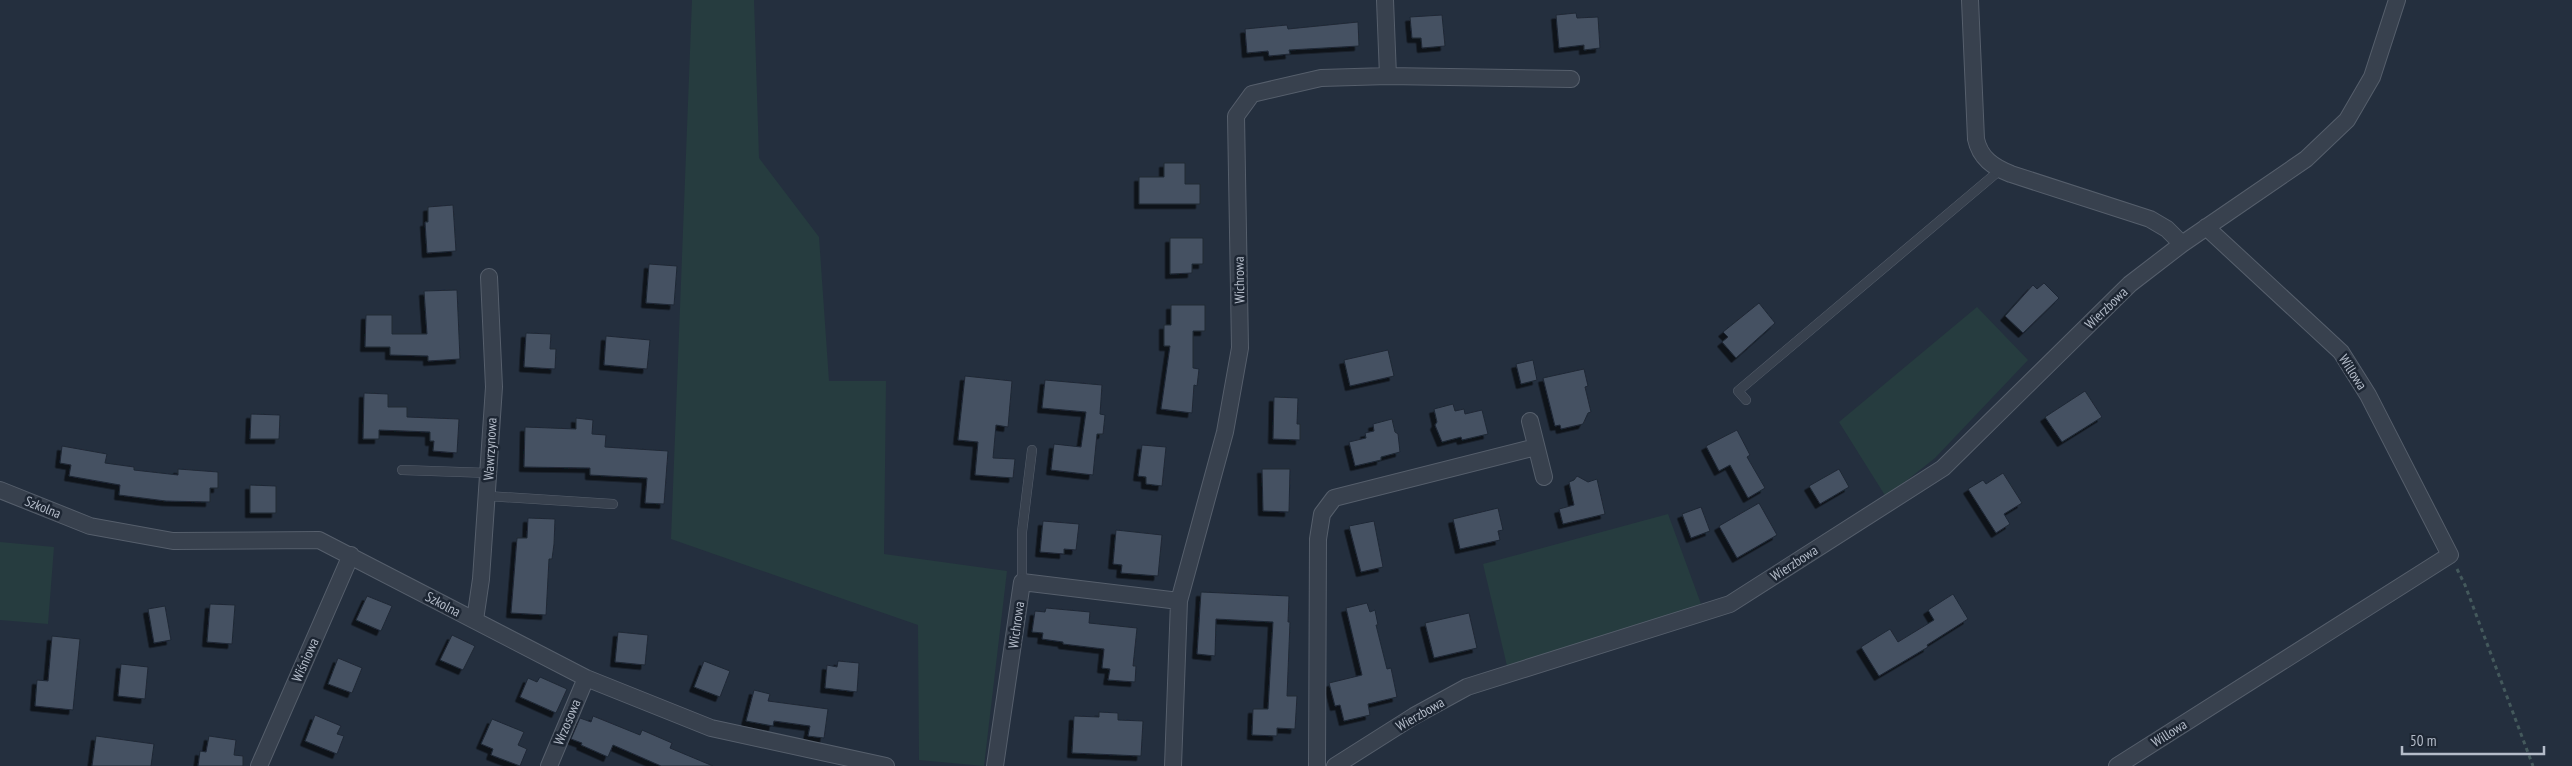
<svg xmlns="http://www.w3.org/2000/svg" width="2572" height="766" viewBox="0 0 2572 766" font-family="'PT Sans Narrow',sans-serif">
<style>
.green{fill:#263c3f}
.building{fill:#455162;stroke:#1f2835;filter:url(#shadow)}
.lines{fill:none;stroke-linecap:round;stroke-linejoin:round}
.lane-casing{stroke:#565f6c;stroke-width:10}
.street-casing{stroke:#565f6c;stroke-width:18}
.path{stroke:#44595c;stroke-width:3;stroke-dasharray:4 4;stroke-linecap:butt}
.lane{stroke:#38414e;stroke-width:9}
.street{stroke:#38414e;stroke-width:16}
.labels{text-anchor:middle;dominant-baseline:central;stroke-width:5;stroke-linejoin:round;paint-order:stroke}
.street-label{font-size:14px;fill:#b4bcc9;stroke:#1d2633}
</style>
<defs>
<filter id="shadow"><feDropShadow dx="-4.5" dy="4.5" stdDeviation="0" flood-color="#0009"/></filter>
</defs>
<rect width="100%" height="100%" fill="#242f3e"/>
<path class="green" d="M692,0h62l5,158 60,79 10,144h57l-2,173 123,17 -23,195 -65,-6 -1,-135 -247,-86z
M1977,307l51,53 -93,98 -49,39 -47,-75z
M1668,514l33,90 -28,14 -166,48 -24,-102z
M0,542l54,5 -6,77 -48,-4z"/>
<path class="building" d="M1576,13l1,5 21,-1 2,31 -16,2v-5l-25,3 -3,-33z
M1442,15l3,31 -23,2 -1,-10h-9l-2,-21z
M1358,22l1,24 -70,4 1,4 -21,2 -1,-5 -21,2 -2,-24 42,-4 1,4z
M1164,163h21v21h15v20h-61v-27h25z
M453,205l3,46 -29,2 -2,-31h3v-15z
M1170,238h33v26h-11v9l-22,1z
M649,264l28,2 -3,39 -28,-2z
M2044,283l15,15 -36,35 -18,-17 28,-31 4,4z
M457,290l3,69 -32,2v-5l-38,-1v-8h-25l1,-32h26v19h35l-3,-43z
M1759,303l16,20 -39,35 -14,-16 6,-5 -5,-5z
M1171,305h34v26h-12v37l6,1 -2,17 -3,-1 -2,28 -31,-4 9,-63h-6v-21h7z
M526,333l25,1 -1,15h6l-1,20 -31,-2z
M606,336l44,4 -3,29 -43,-4z
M1388,350l6,26 -44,10 -6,-26z
M1533,360l4,20 -16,4 -5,-20z
M1584,369l4,17 -3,1 6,25 -3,1 -5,11 -22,5 -1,-4 -5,1 -12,-48z
M965,376l47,5 -4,46 -12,-2 -3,33 22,1 -2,19 -38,-3 3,-33 -20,-2z
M1045,380l57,5 -2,29 5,1 -2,19h-6l-4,41 -42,-5 3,-26 27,3 5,-35 -44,-4z
M2085,391l17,26 -40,25 -17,-25z
M364,393l24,1v13h19v10l52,2 -2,34 -24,-2 1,-10h-4v-9l-51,-2v9h-16z
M1274,397l24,1 -1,26h3v16l-27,-1z
M1453,404l2,7 9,-2 1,5 17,-4 6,24 -26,6 -1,-3 -19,5 -7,-17 2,-3 -3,-13z
M251,414l29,1 -1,24h-29z
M576,418l17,2 -1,14 14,1 -1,12 63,4 -4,53 -19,-1 2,-25 -57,-3v-7l-66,-1 1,-40 51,2z
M1392,419l3,13 3,2 2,18 -19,5v3l-26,6 -6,-24 17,-4 -1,-5 9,-2 -1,-7z
M1737,430l13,25 -3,2 18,31 -17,10 -18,-33 -11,6 -13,-25z
M1142,445l24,2 -4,39 -16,-2v-7l-8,-1z
M62,446l45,8 -2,9 29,4v3l44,5v-6l40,3v16h-8v14l-44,-1 -47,-6 1,-10 -51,-9 2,-11 -11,-2z
M1262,469h28l-1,43 -26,-1z
M1839,469l10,18 -29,17 -11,-18z
M2003,473l19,30 -18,11 6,10 -14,9 -28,-44 15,-9 3,4z
M1577,476l11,6 9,-3 8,35 -42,10 -4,-15 15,-4 -5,-23 5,-2z
M250,485l26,1v27h-26z
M1759,503l18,32 -40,23 -18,-32z
M1701,507l9,24 -19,7 -9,-24z
M1498,508l5,22 -5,1 2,9 -40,9 -7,-30z
M528,518l27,1 -1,25 -2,15h-3l-3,56 -35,-2 6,-75h10z
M1043,521l36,3 -3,26 -12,-1v5l-24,-2z
M1374,521l9,46 -22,5 -12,-46z
M1116,530l46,5 -4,41 -37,-3 1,-8 -9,-1z
M1201,592l88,4 -1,26h2l-3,74h10l-2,33 -18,-1v8l-25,-1 1,-26h15l5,-87 -57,-3 -1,37 -18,-2z
M1953,594l15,25 -41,26 1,2 -49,29 -18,-29 29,-18 8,13 36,-22 -6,-10z
M367,596l25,10 -11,25 -25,-11z
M1367,603l3,9 5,-2 3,15h-2l11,44 4,-1 6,29 -29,7 2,11 -26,6 -4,-16 -5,1 -6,-23 33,-8 -16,-67z
M210,604l25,1 -3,39 -25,-2z
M165,606l6,34 -17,3 -6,-34z
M1046,608l44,4 -1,11 48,5 -4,38h3l-1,16 -27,-2 2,-11 -8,-1 2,-19 -41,-5v-2l-21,-3 1,-6 -11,-1 3,-21 10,1z
M1469,613l8,35 -43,10 -9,-35z
M618,632l30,3 -3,30 -30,-3z
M452,635l23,11 -12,24 -23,-10z
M52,636l28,3 -7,71 -38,-4 2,-26 11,1z
M338,658l24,10 -10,25 -24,-9z
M704,661l26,10 -10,26 -26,-10z
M838,661l21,2 -2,29 -32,-4 2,-23 10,2z
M121,664l27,3 -3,32 -27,-3z
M540,677l27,12 -11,24 -36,-16 8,-19 9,4z
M754,690l16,4 -2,7 60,8 -4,29 -16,-2 2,-10 -36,-5 -1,5 -27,-5z
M1099,712l19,1v7l25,1 -2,35 -69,-3 2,-37 25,1z
M315,715l26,11 -4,8 7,2 -7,18 -32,-13z
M593,716l47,19 2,-5 30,13 -2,5 43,18h-52l-48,-21 -5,12 -27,-12 1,-2 -11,-4 9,-21 11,4z
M492,719l32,13 -6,13 9,4 -7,17 -29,-11 2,-6 -12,-5z
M96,736l58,8 -3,22h-59z
M209,736l27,4 -2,15 9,1v10h-45l2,-15 6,1z"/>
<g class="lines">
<g class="lane-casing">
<path id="lane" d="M1746,400l-8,-9 262,-221
M402,470l87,3
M487,496l126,8
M1022,582v-50l10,-82"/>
</g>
<g class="street-casing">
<path id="street" d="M1970,0l6,139c4,19 17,28 35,35l139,45 17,10 15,15
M1388,76l183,3
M1530,421l14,56
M0,490l90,36 83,15 146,-1 267,138 125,50 175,38
M475,620l6,-41 13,-192 -5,-110
M259,766l92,-211
M549,766l37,-88
M995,766l27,-184 157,19
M1173,766l6,-165 46,-169 15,-84 -4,-232 16,-22 69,-16 67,-2 -3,-76
M1317,766l1,-227 4,-25 12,-16 202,-51
M1335,766l79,-50 53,-29 263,-83 213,-136 187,-184 52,-40 124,-85 41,-39 25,-43 25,-77
M2117,766l333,-211 -82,-160 -27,-43 -135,-125"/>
</g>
<path class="path" d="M2457,569l8,16 68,181"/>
<use href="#lane" class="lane"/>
<use href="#street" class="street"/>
</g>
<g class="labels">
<g class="street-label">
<text transform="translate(1239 280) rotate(-91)">Wichrowa</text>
<text transform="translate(2106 308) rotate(-44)">Wierzbowa</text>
<text transform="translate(2353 372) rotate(57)">Willowa</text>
<text transform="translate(490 449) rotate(-87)">Wawrzynowa</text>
<text transform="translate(43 507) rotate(22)">Szkolna</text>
<text transform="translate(1794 563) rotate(-33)">Wierzbowa</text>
<text transform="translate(443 604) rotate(28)">Szkolna</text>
<text transform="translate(1016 625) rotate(-82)">Wichrowa</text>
<text transform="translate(305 660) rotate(-66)">Wiśniowa</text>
<text transform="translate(1420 714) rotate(-30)">Wierzbowa</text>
<text transform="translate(567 722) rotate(-67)">Wrzosowa</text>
<text transform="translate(2169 733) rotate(-32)">Willowa</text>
</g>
</g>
<path d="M2402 746v8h142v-8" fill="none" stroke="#b4bcc9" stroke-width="2.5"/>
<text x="2410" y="746" font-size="15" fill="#b4bcc9" stroke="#1d2633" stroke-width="4" paint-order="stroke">50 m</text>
</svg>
